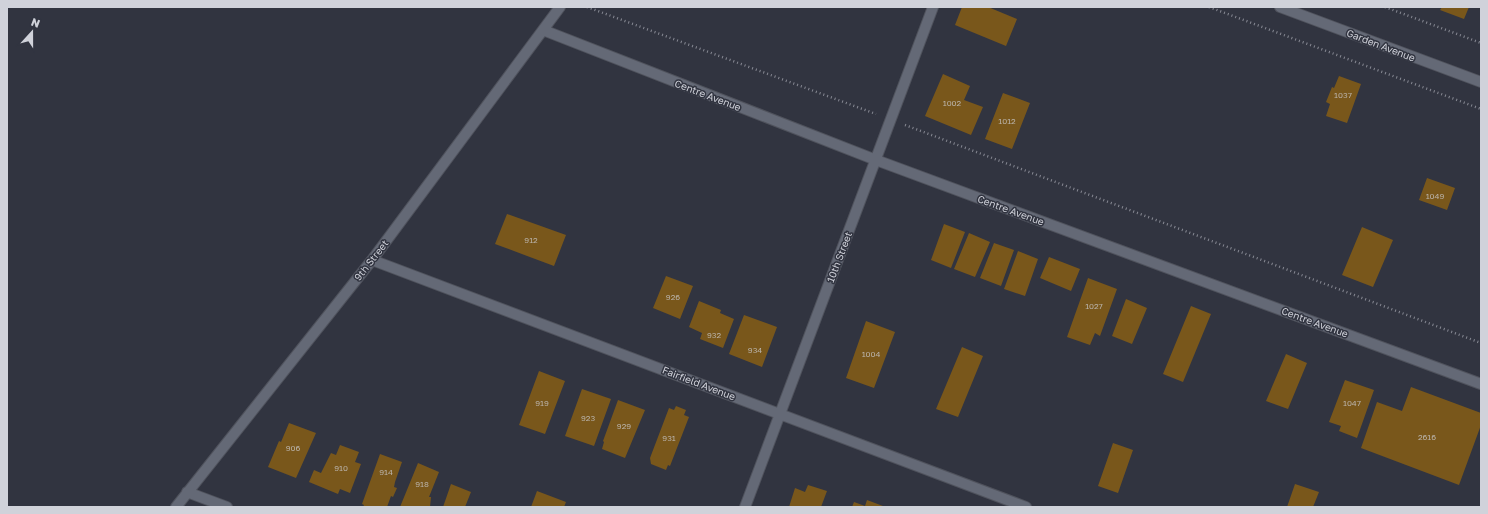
<svg xmlns="http://www.w3.org/2000/svg" width="1488" height="514" viewBox="0 0 1488 514" font-family="'Golos Text',sans-serif">
<style>
.building{fill:#79571b}
.lines{fill:none;stroke-linecap:round;stroke-linejoin:round}
.minor-casing{stroke:#50535d;stroke-width:12}
.path{stroke:#888a94;stroke-width:2.5;stroke-dasharray:1 3;stroke-linecap:butt}
.minor{stroke:#646976;stroke-width:10}
.labels{text-anchor:middle;dominant-baseline:central;stroke-width:3;stroke-linejoin:round;paint-order:stroke}
.number-label{font-size:8px;fill:#bab3aa}
.street-label{font-size:10px;fill:#d0d2da;stroke:#313440}
</style>
<rect width="100%" height="100%" fill="#313440"/>
<path class="building" d="M962,7h26l29,12 -11,27 -51,-21z
M1442,7h27l-5,12 -24,-9z
M943,74l27,12 -6,14 19,7 -12,28 -46,-19z
M1339,76l22,8 -14,39 -21,-7 4,-12 -4,-2 6,-15 2,1z
M1003,93l27,10 -18,46 -27,-10z
M1427,178l28,10 -8,22 -28,-10z
M507,214l59,21 -12,31 -59,-22z
M944,224l21,8 -14,36 -20,-8z
M1362,227l31,13 -20,47 -31,-12z
M969,233l21,9 -15,35 -21,-8z
M994,243l20,7 -13,36 -21,-8z
M1018,251l20,8 -13,37 -21,-7z
M1049,257l31,12 -9,22 -31,-13z
M666,276l27,10 -13,33 -27,-11z
M1088,278l29,11 -17,47 -5,-3 -5,12 -23,-8z
M1126,299l21,9 -15,36 -20,-8z
M699,301l22,9 -1,3 14,6 -11,29 -23,-9 2,-6 -13,-6z
M1191,306l20,8 -28,68 -20,-8z
M744,315l33,12 -15,40 -33,-13z
M866,321l29,11 -21,56 -28,-10z
M962,347l21,9 -25,61 -22,-8z
M1286,354l21,9 -19,46 -22,-8z
M539,371l26,10 -20,53 -26,-9z
M1345,380l29,10 -17,48 -18,-7 2,-5 -12,-4z
M1411,387l70,26v12l-22,60 -98,-37 16,-46 25,9z
M582,389l29,10 -17,47 -29,-10z
M618,400l27,10 -20,48 -23,-9 2,-7 -1,-1z
M676,406l10,4 -2,5 5,2 -19,49 -2,-1 -2,5 -15,-6 -1,-6 19,-50 5,2z
M289,423l27,10 -20,45 -28,-11 11,-26 2,1z
M1113,443l20,7 -15,43 -20,-7z
M340,445l19,7 -4,10 6,2 -11,29 -10,-4 -2,5 -29,-12 5,-12 7,3 10,-20 5,2z
M380,454l22,8 -7,20 -1,5 3,1 -4,9 -2,-1 -4,11h-24l1,-2 -2,-1z
M418,463l21,9 -10,25h2l-1,10h-30z
M451,484l20,8 -6,15h-22z
M1295,484l24,8 -6,15h-26z
M808,485l19,6 -6,16h-32l6,-19 10,4z
M537,491l29,11 -2,5h-33z
M867,500l16,6 -1,1h-30l2,-5 11,4z"/>
<g class="lines">
<g class="minor-casing">
<path id="minor" d="M1280,7l201,75
M543,30l333,130 605,224
M372,260l654,247
M187,492l40,15
M176,507l196,-247 188,-253
M745,507l188,-500"/>
</g>
<path class="path" d="M587,7l289,107
M1209,7l272,102
M1385,7l96,36
M905,125l576,218"/>
<use href="#minor" class="minor"/>
</g>
<g class="labels">
<g class="number-label">
<text x="1343" y="95">1037</text>
<text x="952" y="103">1002</text>
<text x="1007" y="121">1012</text>
<text x="1435" y="196">1049</text>
<text x="531" y="240">912</text>
<text x="673" y="297">926</text>
<text x="1094" y="306">1027</text>
<text x="714" y="335">932</text>
<text x="755" y="350">934</text>
<text x="871" y="354">1004</text>
<text x="542" y="403">919</text>
<text x="1352" y="403">1047</text>
<text x="588" y="418">923</text>
<text x="624" y="426">929</text>
<text x="1427" y="437">2616</text>
<text x="669" y="438">931</text>
<text x="293" y="448">906</text>
<text x="341" y="468">910</text>
<text x="386" y="472">914</text>
<text x="422" y="484">918</text>
</g>
<g class="street-label">
<text transform="translate(1381 45) rotate(21)">Garden Avenue</text>
<text transform="translate(708 95) rotate(21)">Centre Avenue</text>
<text transform="translate(1011 210) rotate(20)">Centre Avenue</text>
<text transform="translate(839 257) rotate(-69)">10th Street</text>
<text transform="translate(371 260) rotate(-52)">9th Street</text>
<text transform="translate(1315 322) rotate(20)">Centre Avenue</text>
<text transform="translate(699 383) rotate(21)">Fairfield Avenue</text>
</g>
</g>
<rect width="1488" height="514" fill="none" stroke="#d0d2da" stroke-width="16"/>
<g transform="translate(32 32) rotate(21)" stroke="#313440" stroke-width="3" paint-order="stroke">
<path d="M0-3L7 15L0 10L-7 15Z" fill="#d0d2da"/>
<text y="-6" font-size="11" font-weight="bold" text-anchor="middle" fill="#d0d2da">N</text>
</g>
</svg>
